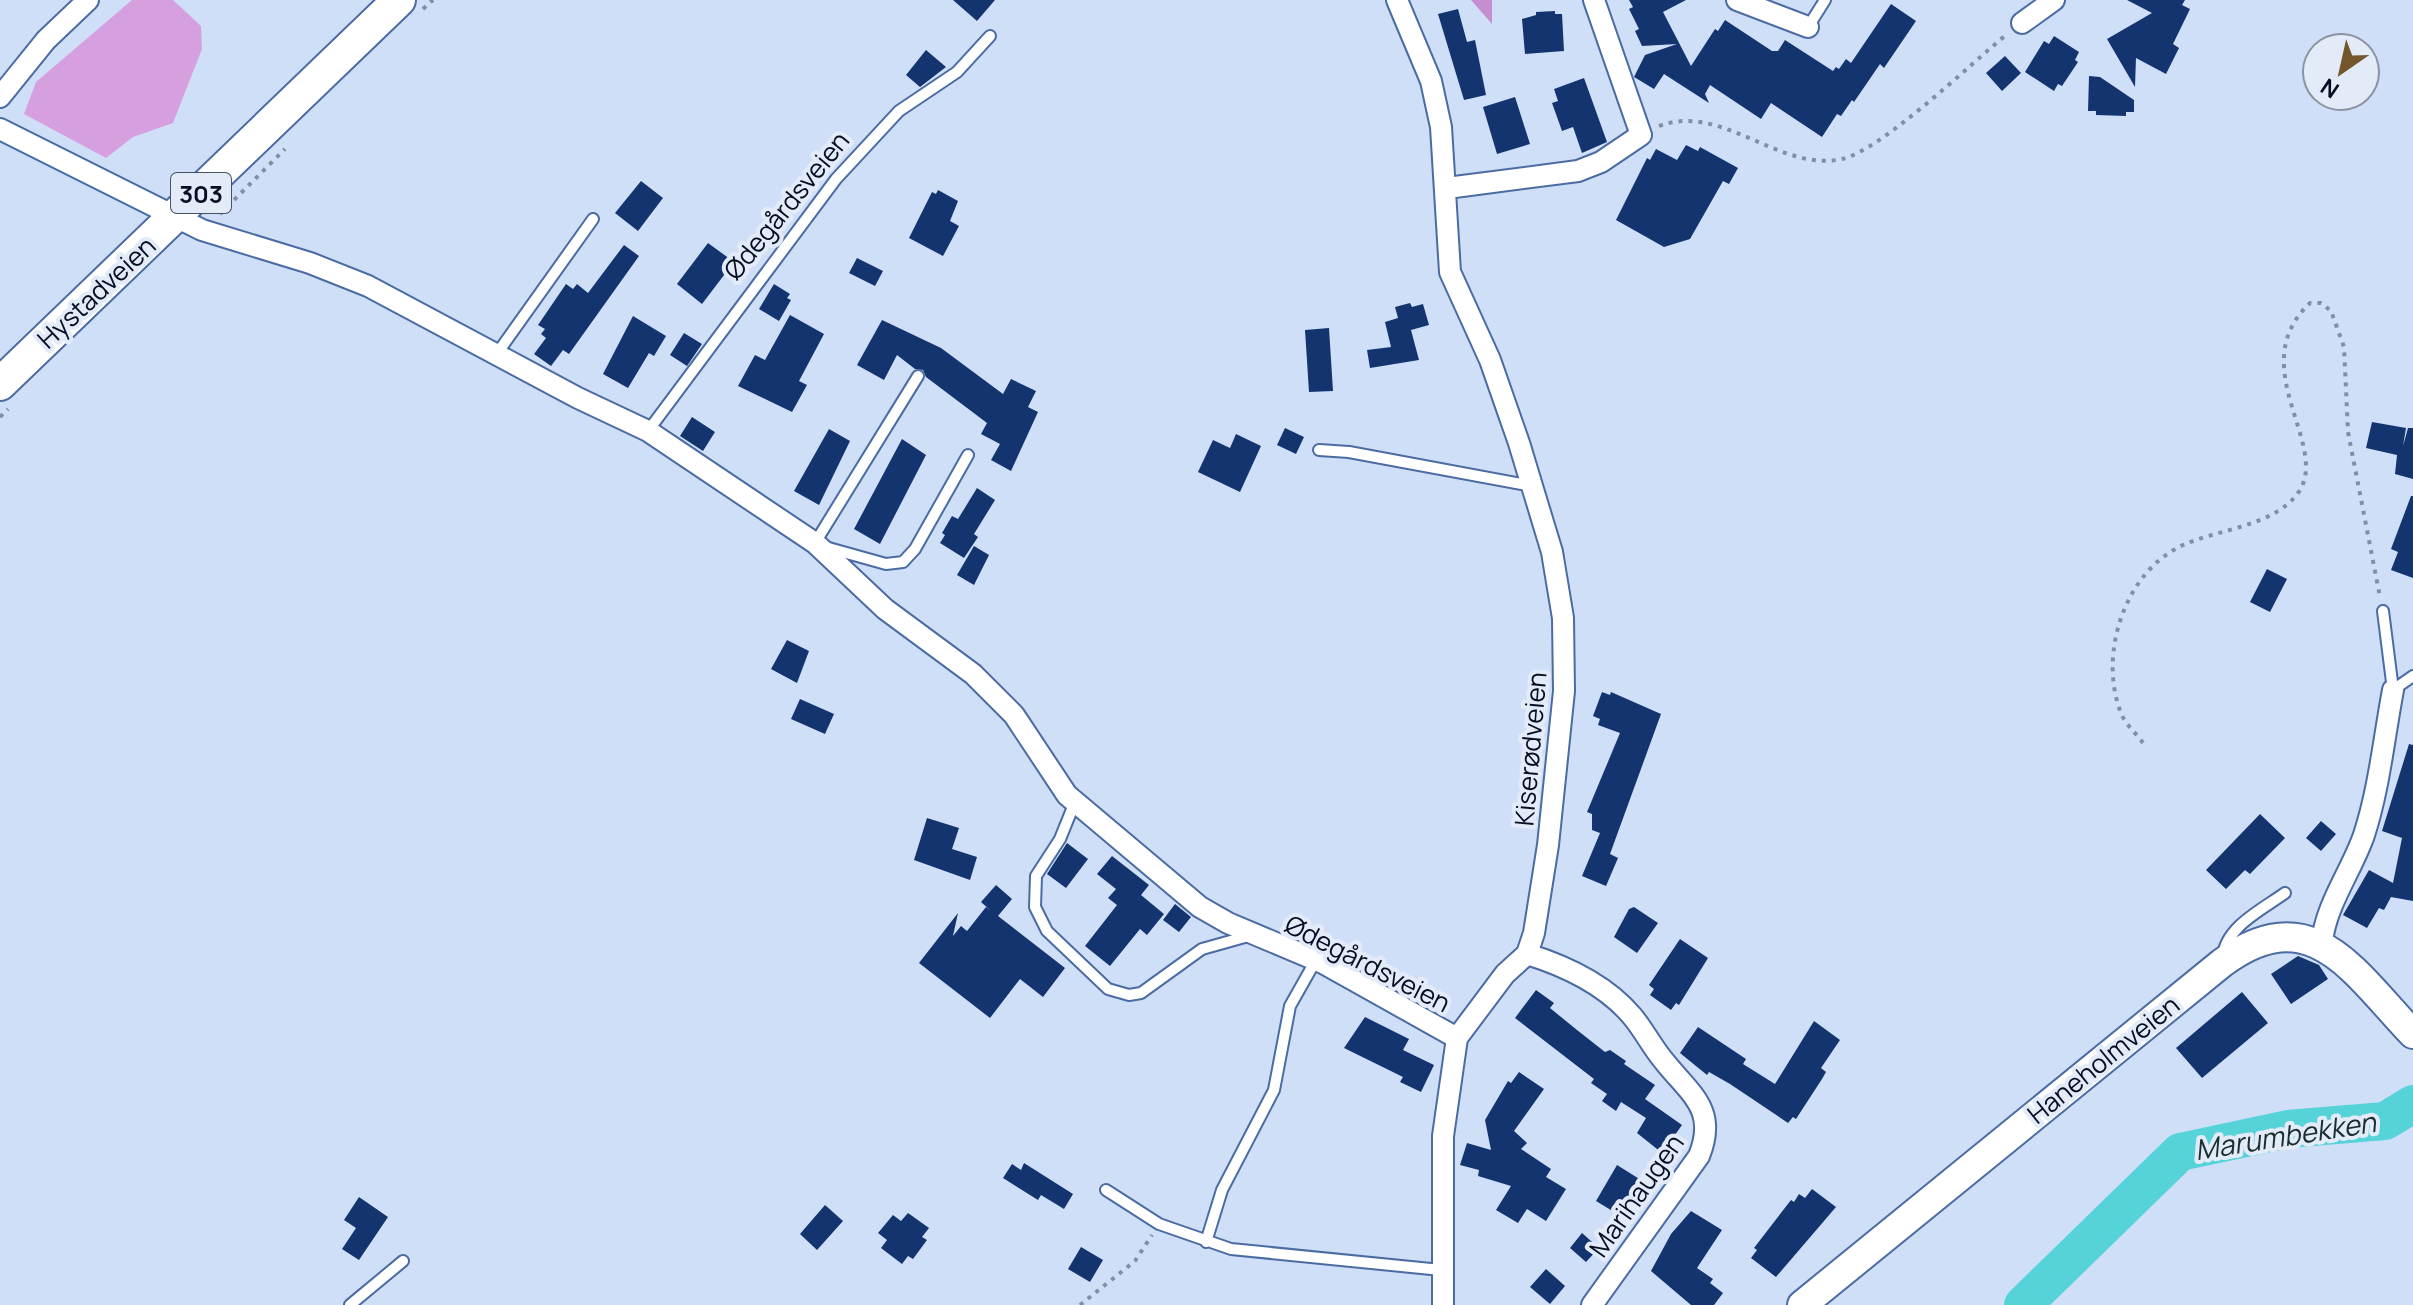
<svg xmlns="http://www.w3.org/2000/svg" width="2413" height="1305" viewBox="0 0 2413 1305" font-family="Manrope,sans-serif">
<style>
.green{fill:#d6a0e0}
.forest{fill:#c58ecf}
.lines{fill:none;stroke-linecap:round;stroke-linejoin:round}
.river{stroke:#56d2d9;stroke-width:38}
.building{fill:#13346f}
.service-casing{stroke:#4b6ba3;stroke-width:14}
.minor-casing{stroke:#4b6ba3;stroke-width:24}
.secondary-casing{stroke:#4b6ba3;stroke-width:32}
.primary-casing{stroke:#4b6ba3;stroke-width:36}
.path{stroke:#818ea5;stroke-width:4;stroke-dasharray:4 6;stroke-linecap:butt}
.service{stroke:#fff;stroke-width:10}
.minor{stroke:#fff;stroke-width:20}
.secondary{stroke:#fff;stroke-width:28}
.primary{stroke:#fff;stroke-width:32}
.labels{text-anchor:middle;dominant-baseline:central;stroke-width:8;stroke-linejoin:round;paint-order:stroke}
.shield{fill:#e4ebf8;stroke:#475164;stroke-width:2}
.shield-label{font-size:24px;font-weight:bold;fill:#040f24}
.street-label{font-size:26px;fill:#040f24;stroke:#e4ebf8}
.water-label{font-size:28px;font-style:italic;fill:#182e2f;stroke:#e4ebf8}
</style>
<rect width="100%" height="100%" fill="#d0dff8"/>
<path class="green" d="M132,0h41l28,26 1,23 -29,74 -40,14 -27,21 -82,-44 12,-32z"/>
<path class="forest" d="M1471,0h21v24z"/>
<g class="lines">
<path class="river" d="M2023,1305l157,-153 108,-23 97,-8 28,-17"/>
</g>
<path class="building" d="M953,0h42l-18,21z
M1629,0h57l-23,12 28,54 24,-37 3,2 7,-11 47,31h6l7,-11 48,31 3,-4 3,2 7,-10 5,4 40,-59 25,17 -32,47 -4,-4 -26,38 -2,-2 -11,16 -4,-2 -15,23 -51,-34 -10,16 -51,-34 -5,9 4,9 -45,-29 -10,15 -20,-12 11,-22 32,-11 -35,2 -7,-15 4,-2 -10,-20 4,-2z
M2127,0h58l-3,5 8,4 -17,35 6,4 -13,26 -30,-16 -1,29 -28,-48 45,-26z
M1458,9l9,33 8,-2 11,55 -22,5 -26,-86z
M1555,11v3h7l2,37 -39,3 -3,-35 14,-4v-3z
M2054,36l25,16 -4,8 3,2 -16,24 -4,-2 -4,7 -29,-19 19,-31 5,3z
M926,50l20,17 -26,20 -14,-12z
M2005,56l16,17 -19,18 -16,-18z
M2089,76l11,1 34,23v12h-8v4l-30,-1v-4h-8z
M1584,78l23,64 -25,11 -9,-26 -11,4 -10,-28 6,-2 -4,-12z
M1515,97l15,47 -33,10 -14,-47z
M1686,145l12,6 2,-4 38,21 -9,16 -6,-3 -33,58 -26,8 -48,-27 31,-62 3,2 6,-11 21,11z
M641,181l22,17 -25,33 -23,-18z
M938,190l20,11 -8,20 9,5 -16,30 -34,-18 23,-46 4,2z
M708,243l26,19 -32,42 -25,-20z
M624,245l15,11 -70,98 -6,-4 -12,16 -17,-12 12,-16 -5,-4 4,-5 -7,-4 28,-41 7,5 4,-5 11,9z
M857,258l26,13 -8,15 -26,-13z
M774,284l16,10 -3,4 4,2 -12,21 -20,-12z
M1410,303l2,4 11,-3 6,21 -18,5 8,30 -49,8 -3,-18 24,-3 -6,-25 13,-4 -3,-11z
M790,315l34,19 -25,47 8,4 -15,27 -54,-26 17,-31 10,5z
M633,316l33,20 -12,20 -5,-3 -21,35 -25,-14z
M882,320l59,28 62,46 8,-15 25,12 -8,16 10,5 -27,59 -20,-11 9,-16 -19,-10 6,-11 -61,-46 -3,-7 -8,-1 -18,-14 -13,25 -27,-15z
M1329,328l4,63 -24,1 -4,-62z
M684,333l18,11 -15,22 -17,-11z
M692,417l23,15 -12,19 -23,-15z
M2372,422l34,6 -3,18 5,-18h5v51l-18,-5 2,-19 -31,-7z
M1285,428l19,9 -8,17 -19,-9z
M829,429l21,12 -31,64 -25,-14z
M1236,434l25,12 -21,46 -42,-20 15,-32 17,8z
M902,439l24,16 -46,89 -26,-15z
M977,488l18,12 -21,34 4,3 -14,21 -24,-15 5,-8 -3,-2 10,-17 6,3z
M2411,496h2v82l-22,-8 7,-18 -7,-3z
M974,546l15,9 -15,30 -17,-10z
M2267,569l20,10 -17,33 -20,-10z
M787,640l22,11 -12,32 -26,-14z
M1602,692l8,3 1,-3 50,22 -51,140 8,4 -12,28 -24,-10 18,-43 -8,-3v-16l-5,-2 33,-79 -22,-8 2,-6 -7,-3z
M800,699l34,15 -9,20 -34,-15z
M2409,744l4,1v156l-22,-4 -7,13 -5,-2 -12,20 -24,-13 26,-45 24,13 9,-45 -20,-7z
M2260,814l25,24 -35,36 -5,-4 -19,19 -20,-19z
M927,818l32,10 -7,21 25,8 -7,23 -56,-20z
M2321,821l15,13 -15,17 -15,-13z
M1067,843l21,16 -22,29 -19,-14z
M1112,856l37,29 -8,10 23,19 -17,21 -7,-6 -30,37 -25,-20 32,-41 -9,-7 8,-9 -19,-15z
M996,885l16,14 -14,17 67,52 -22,29 -23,-18 -30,39 -71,-55 39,-50 -5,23 8,-10 6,5 19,-24 4,3 -9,-8z
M1175,904l16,13 -12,15 -16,-12z
M1634,907l24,16 -21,30 -23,-16 15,-28z
M1680,939l28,19 -29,47 -3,-2 -5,7 -21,-15 4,-6 -5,-4z
M2298,956l21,9 9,14 -37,25 -20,-30z
M1536,990l18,13 -4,5 27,22 28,22 5,-2 16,11 -2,3 31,21 -10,14 37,26 -20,28 -25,-20 9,-15 -25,-16 -5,9 -14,-10 5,-7 -16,-11 3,-4 -79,-61z
M2242,992l26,31 -66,55 -26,-30z
M1365,1017l44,22 -6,11 31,15 -13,27 -21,-10 3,-5 -59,-29z
M1814,1021l26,19 -19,28 5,4 -4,7 -26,40 -3,-2 -5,6 -58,-39 -21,-12 -2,3 -27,-22 18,-26 48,32 -3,5 32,20z
M1519,1072l25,17 -30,42 13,12 -6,6 30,20 -5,8 20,12 -20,32 -19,-12 -9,14 -22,-13 15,-24 -33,-10 1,-6 -19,-5 7,-22 24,7 -6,-30 23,-39 3,2z
M1024,1163l49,31 -9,15 -23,-14 -3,5 -35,-22 9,-14 9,6z
M1617,1165l24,15 -22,35 -23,-14z
M1812,1189l24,18 -60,70 -25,-19 6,-8 -3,-2 37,-48 3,2 5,-8 6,4z
M359,1197l29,20 -29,43 -17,-11 14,-21 -12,-8z
M825,1205l18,16 -26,29 -17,-16z
M1691,1211l31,19 -25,38 16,11 -3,4 13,10 -9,12h-23l-40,-34 20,-37z
M908,1213l21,15 -7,9 5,3 -14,19 -5,-3 -6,8 -21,-16 6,-8 -9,-7 15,-18 8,6z
M1582,1233l17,15 -13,14 -16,-14z
M1081,1247l22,13 -13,22 -22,-13z
M1546,1269l19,17 -15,18 -20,-17z"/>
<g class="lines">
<g class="service-casing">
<path id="service" d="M1808,27l17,-27
M496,355l97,-136
M648,431l188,-252 63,-68 58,-39 33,-36
M1319,450l30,2 183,34
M815,543l103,-167
M825,547l61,17 17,-2 12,-13 53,-94
M2383,611l10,79
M2393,690l20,-14
M1075,802l-15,37 -24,37 -1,31 12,24 61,58 21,6 12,-2 61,-44 50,-14
M2223,957c2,-30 40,-48 62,-64
M1106,1190l53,34 72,25 210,21
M1206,1242l16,-52 52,-100 16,-84 26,-46
M350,1305l53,-44"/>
</g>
<g class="minor-casing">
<path id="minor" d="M1397,0l34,81 10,46 9,145 40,88 29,83 33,109 11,66 1,73 -16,154 -14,88 -7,21 -22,20 -48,64 -14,98v169
M1737,0l71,27
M2022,23l32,-23
M0,97l46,-57 42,-40
M0,129l202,101 108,33 58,23 210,112 70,33 167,112 70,66 88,65 41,41 53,80 133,112 28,16 95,40 134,75
M1447,188l131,-17 23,-9 40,-27 -47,-135
M2322,943c3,-37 30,-73 42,-108 15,-46 20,-97 29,-145
M1527,954c39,12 78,30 105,62 12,14 20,31 32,45 26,33 54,48 35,95l-107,149"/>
</g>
<g class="secondary-casing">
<path id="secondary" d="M1802,1305l420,-342c90,-67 133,11 191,71"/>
</g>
<g class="primary-casing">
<path id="primary" d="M0,384l399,-384"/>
</g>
<path class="path" d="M423,9l10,-9
M1659,126c63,-24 121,47 183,33 38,-8 130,-96 165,-125
M220,214l65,-65
M0,417l8,-8
M2143,743c-7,-10 -18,-19 -22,-30 -23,-58 3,-141 62,-168 36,-16 91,-19 115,-52 34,-47 -56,-126 12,-190h11l10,8 13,36 4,85 32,165
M1080,1305l55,-44 17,-26"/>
<use href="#service" class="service"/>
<use href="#minor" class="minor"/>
<use href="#secondary" class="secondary"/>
<use href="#primary" class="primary"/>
</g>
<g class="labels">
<rect class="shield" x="171" y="173" width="60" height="40" rx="6"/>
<g class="shield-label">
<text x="201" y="193">303</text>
</g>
<g class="street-label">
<text transform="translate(786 205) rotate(-51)">Ødegårdsveien</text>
<text transform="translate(96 292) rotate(-43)">Hystadveien</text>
<text transform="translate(1530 749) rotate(-85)">Kiserødveien</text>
<text transform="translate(1368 963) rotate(27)">Ødegårdsveien</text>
<text transform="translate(2103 1059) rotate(-39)">Haneholmveien</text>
<text transform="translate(1636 1195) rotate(-55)">Marihaugen</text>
</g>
<g class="water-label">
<text transform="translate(2285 1135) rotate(-9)">Marumbekken</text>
</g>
</g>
<g transform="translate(2341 72) rotate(214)"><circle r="38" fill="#e4ebf8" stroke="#8a93a3" stroke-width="2"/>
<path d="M0-6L14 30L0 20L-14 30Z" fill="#715729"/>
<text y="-12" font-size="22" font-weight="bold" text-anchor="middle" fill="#040f24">N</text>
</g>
</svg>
